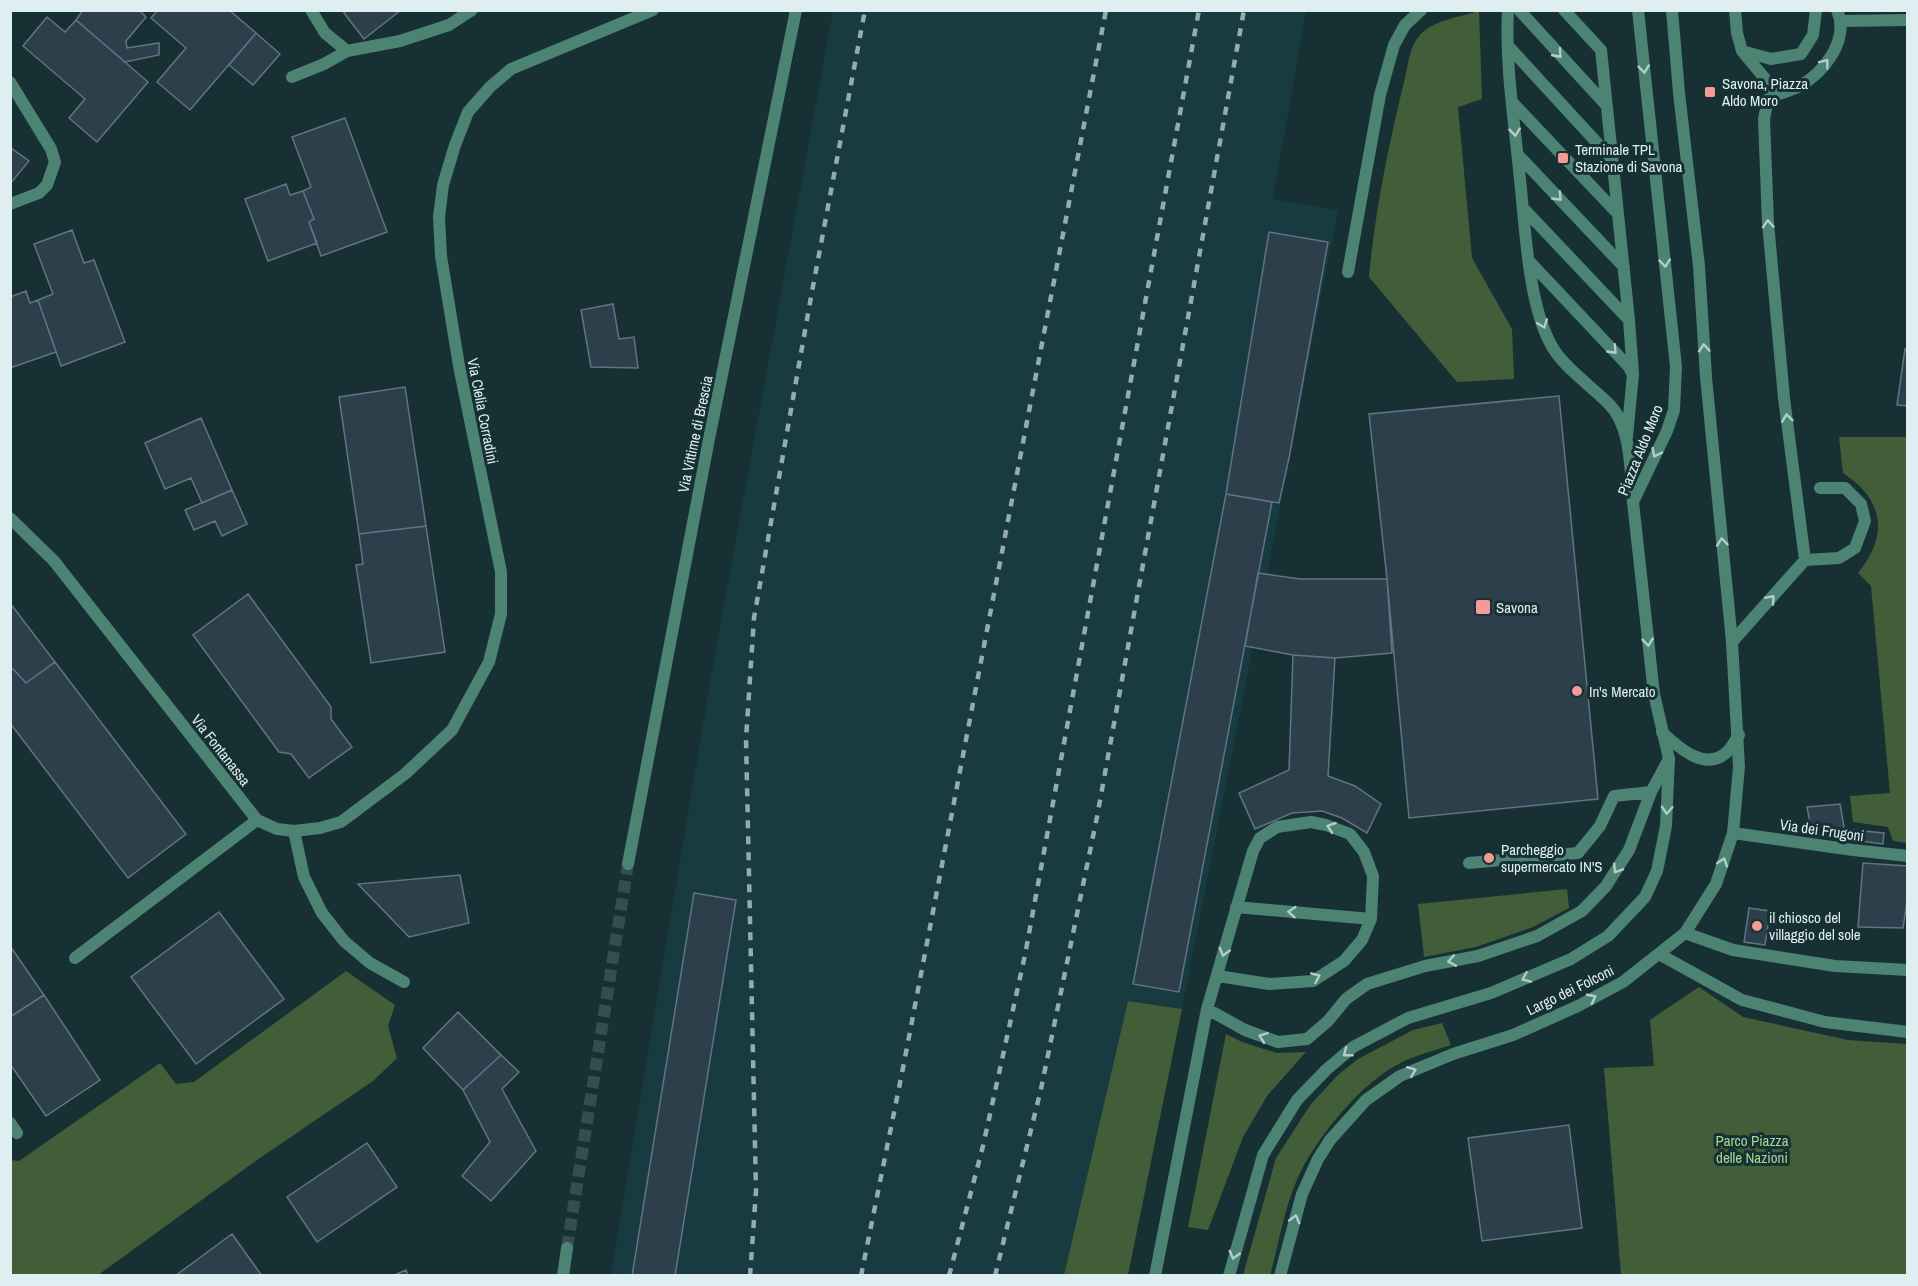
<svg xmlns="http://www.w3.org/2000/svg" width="1918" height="1286" viewBox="0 0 1918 1286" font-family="'Archivo Narrow',sans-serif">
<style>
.built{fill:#173b40}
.green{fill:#425e39}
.building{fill:#2e3f4c;stroke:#617483;stroke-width:1.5}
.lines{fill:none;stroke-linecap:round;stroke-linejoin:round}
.tertiary-tunnel{stroke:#354c50;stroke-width:12;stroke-dasharray:12 6;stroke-linecap:butt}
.service{stroke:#4d8373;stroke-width:12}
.pedestrian{stroke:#4d8373;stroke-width:12}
.minor{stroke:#4d8373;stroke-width:12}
.tertiary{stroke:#4d8373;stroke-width:12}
.rail{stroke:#97aaad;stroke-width:4.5;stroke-dasharray:8 8;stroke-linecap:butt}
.oneway{stroke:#b3ceca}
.poi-dot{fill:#f59b97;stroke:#173034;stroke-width:2}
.labels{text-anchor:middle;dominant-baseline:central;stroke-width:6;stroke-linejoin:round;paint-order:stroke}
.poi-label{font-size:15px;fill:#dfeef0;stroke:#173034;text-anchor:start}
.street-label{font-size:15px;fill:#dfeef0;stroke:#173034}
.park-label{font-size:15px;fill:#a4d992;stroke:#173034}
</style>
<rect width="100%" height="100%" fill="#173034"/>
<path class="built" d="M833,11h473l-33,188 65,11 -156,799 -54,-8 -64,274 -453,1 103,-617z"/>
<path class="green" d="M1479,11l3,88 -24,8 14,151 40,71 2,50 -57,3 -88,-105c6,-67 20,-134 36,-199 3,-13 5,-33 15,-43 13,-15 41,-18 59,-24z
M1839,437h68v406l-14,-2 -5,-14 -35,-5 -3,-26 40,-3 -19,-207 -13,-13c31,-38 26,-73 -15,-100z
M1567,889l2,19 -36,19 -57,20 -52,10 -6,-53z
M346,971l49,34 -7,21 9,32 -24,23 -116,79 -159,115h-87v-115l8,1 141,-98 16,21 18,-2z
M1699,987l44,30 105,23 59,4v231h-286l-17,-207 50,-2 -4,-46z
M1128,1001l54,8 -54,266h-64z
M1442,1023l9,22c-18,6 -39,11 -56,21 -38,21 -86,80 -101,121 -11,28 -16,60 -24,88h-27l33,-117 35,-54 27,-29 20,-16 55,-29z
M1226,1034l16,8 35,11 29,-1 -39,44 -24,41 -35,93 -20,-3z"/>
<path class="building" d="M83,10h56l7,7 -20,24 1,7 32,-5v12l-34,7 -49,-42z
M158,10h71l27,23 -66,77 -33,-28 29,-34 -35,-30z
M347,10h54l-37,29 -20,-26z
M47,17l18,15 11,-12 72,62 -51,60 -28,-24 16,-19 -62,-53z
M256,33l24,21 -27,31 -24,-20z
M345,118l42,114 -66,24 -12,-34 5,-3 -11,-28 8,-4 -19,-50z
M11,148l18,13 -19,23v-36z
M286,184l4,11 13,-4 11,28 -5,3 8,21 -49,18 -23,-62z
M72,230l12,33 10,-3 31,82 -64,24 -23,-66 15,-6 -19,-50z
M1269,232l59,10 -39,216 -10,45 -53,-9z
M26,291l4,12 8,-3 18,52 -46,16v-71z
M613,304l6,35 15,-2 4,31 -47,-1 -10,-57z
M1905,349l3,1v56l-11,-1z
M405,387l21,139 -67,8 -20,-137z
M1559,396l39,403 -189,19 -22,-239 -18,-165z
M201,418l31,72 -30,13 -11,-25 -26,11 -20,-46z
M232,490l15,34 -25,12 -7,-15 -21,9 -9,-20z
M1226,494l46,8 -93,490 -46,-8z
M426,526l19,126 -74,11 -15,-98 7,-1 -4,-30z
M1258,573l42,6h87l5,74 -57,5 -42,-3 -48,-9z
M248,594l83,113v12l21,28 -43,31 -18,-24 -12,-2 -86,-117z
M10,603l45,59 -29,21 -13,-14 -3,2z
M1293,655l42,3 -7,118 27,10 26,18 -14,29 -25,-15 -20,-7 -30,2 -37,16 -16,-36 50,-23z
M55,662l131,172 -58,44 -118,-155v-52l3,-2 13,14z
M1840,804l6,34 -34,-4 -5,-27z
M1853,830l31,3 -1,11 -31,-4z
M1863,863l45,3v29l-5,33 -45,-1z
M460,875l9,48 -60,14 -51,-53z
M694,893l42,7 -61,376h-43z
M1749,908l21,3 -5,34 -21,-3z
M219,912l65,87 -88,65 -65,-87z
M10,946l34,49 -34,22z
M44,995l56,85 -54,36 -36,-52v-47z
M458,1012l43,43 -38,35 -40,-42z
M501,1055l18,17 -17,17 34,62 -45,50 -29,-25 28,-34 -27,-52z
M1569,1125l13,103 -100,13 -14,-103z
M367,1143l30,44 -80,55 -30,-45z
M232,1234l30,42h-87z
M406,1270l2,6h-16z"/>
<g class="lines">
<path class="tertiary-tunnel" d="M567,1248l61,-384"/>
<path class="service" d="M1508,10c-3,53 6,108 11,160 6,50 8,136 34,178 11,19 39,39 55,55 24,23 22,68 25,99
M1519,10l88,96
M1564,10l37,40 28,270 4,54 -6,63
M1735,10l2,23 5,18 29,8 30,-5 12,-19 3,-25
M1842,21l66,-1
M1509,47l103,112
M1742,51l35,42
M1512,102l106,112
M1518,155l106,112
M1524,209l105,111
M1530,262l99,105 3,6
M1348,272l32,-177 14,-50 11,-20 16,-15
M1805,560l34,-2 16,-10 10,-27 -4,-17 -16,-16h-25
M1732,642l73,-82 -21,-162 -16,-175 -4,-104 4,-20c10,-6 20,-7 30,-12 26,-14 52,-47 39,-77
M1469,863l109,-10 22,-27 14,-30 37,-4
M1236,907l135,12
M1207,1009l38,21 33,12 29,-3 21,-18 18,-22 21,-15 58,-18 53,-10 59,-20 45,-25 24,-25 23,-36 22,-58 18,-33
M1155,1276l52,-267 46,-158 7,-13 17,-11 34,-5 15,3 24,9 14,18 9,24 -2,43 -9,21 -18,21 -31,20 -44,3 -51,-8"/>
<path class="pedestrian" d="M1659,954l83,46 83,22 83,10"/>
<path class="minor" d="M311,10l14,23 22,18 53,-10 49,-16 23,-15
M292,77l32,-13 23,-13
M10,82l41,67 4,13 -8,23 -8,8 -29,11
M1662,732c17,16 44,41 66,19 4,-4 7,-11 11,-16
M294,831l10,46 18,36 22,28 26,22 34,19
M1733,833l120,17 55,6
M1685,933l48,17 102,16 73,4
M75,958l182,-138
M10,1123l7,10"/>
<path class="tertiary" d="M10,518l44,43 203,259 20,9 17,2 26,-3 21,-6 64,-48 47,-44 37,-68 12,-48v-42l-42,-206 -18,-110 -2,-39 4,-32 12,-40 13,-33 22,-25 21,-18 142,-59
M628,864l81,-425 87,-429
M563,1276l4,-28
M1229,1276l34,-121 34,-55 29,-30 27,-23 55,-29 83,-25 80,-34 37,-23 37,-39 12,-26 9,-45 3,-67 -15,-65 -21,-192 34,-71 7,-21 2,-43 -38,-357
M1280,1276l22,-82 16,-35 12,-19 36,-40 34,-24 53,-22 60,-19 65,-29 45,-24 62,-49 31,-49 17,-51 6,-66 -7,-125 -26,-265 -7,-111 -20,-173 -7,-83"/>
<path class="rail" d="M750,1276l6,-85 -10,-452 8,-121 57,-321 54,-287
M861,1276l42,-208 203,-1058
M949,1276l34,-130 42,-191 174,-945
M995,1276l46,-187 56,-272 147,-807"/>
</g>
<defs><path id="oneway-chevron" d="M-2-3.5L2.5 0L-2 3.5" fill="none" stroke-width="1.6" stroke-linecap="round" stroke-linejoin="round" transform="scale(1.5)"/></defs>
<g class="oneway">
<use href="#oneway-chevron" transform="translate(1558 54) rotate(48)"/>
<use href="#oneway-chevron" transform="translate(1825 63) rotate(-52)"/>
<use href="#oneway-chevron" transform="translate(1644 69) rotate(84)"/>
<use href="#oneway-chevron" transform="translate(1515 132) rotate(84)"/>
<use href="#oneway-chevron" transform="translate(1558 197) rotate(46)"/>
<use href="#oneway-chevron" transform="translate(1768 224) rotate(-94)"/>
<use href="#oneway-chevron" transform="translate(1665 263) rotate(84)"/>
<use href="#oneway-chevron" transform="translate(1543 324) rotate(69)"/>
<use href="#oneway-chevron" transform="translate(1704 348) rotate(-94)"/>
<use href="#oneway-chevron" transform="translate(1613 350) rotate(46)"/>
<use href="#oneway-chevron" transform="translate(1787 418) rotate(-97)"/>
<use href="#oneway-chevron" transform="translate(1656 453) rotate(115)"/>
<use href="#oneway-chevron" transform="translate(1722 542) rotate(-96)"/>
<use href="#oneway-chevron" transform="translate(1771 599) rotate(-49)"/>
<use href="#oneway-chevron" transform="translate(1648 642) rotate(84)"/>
<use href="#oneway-chevron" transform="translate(1667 810) rotate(93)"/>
<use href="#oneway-chevron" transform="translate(1331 827) rotate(-161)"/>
<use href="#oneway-chevron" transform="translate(1723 862) rotate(-72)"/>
<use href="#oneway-chevron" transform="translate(1617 869) rotate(123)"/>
<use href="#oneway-chevron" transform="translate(1292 912) rotate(-175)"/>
<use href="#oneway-chevron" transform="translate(1224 952) rotate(105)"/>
<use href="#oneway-chevron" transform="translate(1452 961) rotate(170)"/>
<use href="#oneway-chevron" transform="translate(1316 977) rotate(-24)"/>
<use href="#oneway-chevron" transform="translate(1526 978) rotate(157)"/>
<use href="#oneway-chevron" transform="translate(1592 998) rotate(-28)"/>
<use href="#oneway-chevron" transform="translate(1263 1037) rotate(-160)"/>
<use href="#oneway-chevron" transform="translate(1347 1053) rotate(142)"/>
<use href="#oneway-chevron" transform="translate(1412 1071) rotate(-22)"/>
<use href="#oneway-chevron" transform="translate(1295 1219) rotate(-75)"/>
<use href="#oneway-chevron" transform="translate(1234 1255) rotate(105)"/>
</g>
<g class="poi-dot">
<rect x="1704" y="86" width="12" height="12" rx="3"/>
<rect x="1557" y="152" width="12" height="12" rx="3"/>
<rect x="1475" y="599" width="16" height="16" rx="3"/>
<circle cx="1577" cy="691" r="6"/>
<circle cx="1489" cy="858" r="6"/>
<circle cx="1757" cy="926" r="6"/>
</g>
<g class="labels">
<g class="poi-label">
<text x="1722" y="83">Savona, Piazza<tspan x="1722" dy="17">Aldo Moro</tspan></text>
<text x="1575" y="149">Terminale TPL<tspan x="1575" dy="17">Stazione di Savona</tspan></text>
<text x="1496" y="607">Savona</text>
<text x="1589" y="691">In's Mercato</text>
<text x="1501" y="849">Parcheggio<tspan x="1501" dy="17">supermercato IN'S</tspan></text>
<text x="1769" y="917">il chiosco del<tspan x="1769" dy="17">villaggio del sole</tspan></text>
</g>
<g class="street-label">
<text transform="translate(483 411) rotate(79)">Via Clelia Corradini</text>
<text transform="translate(695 434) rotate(-78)">Via Vittime di Brescia</text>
<text transform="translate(1640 450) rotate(-68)">Piazza Aldo Moro</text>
<text transform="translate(221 750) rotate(52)">Via Fontanassa</text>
<text transform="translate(1822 830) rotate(8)">Via dei Frugoni</text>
<text transform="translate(1570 990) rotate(-26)">Largo dei Folconi</text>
</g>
<g class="park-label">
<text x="1752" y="1140">Parco Piazza<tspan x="1752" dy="17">delle Nazioni</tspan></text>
</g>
</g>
<rect width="1918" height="1286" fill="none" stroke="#dfeef0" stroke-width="24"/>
</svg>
